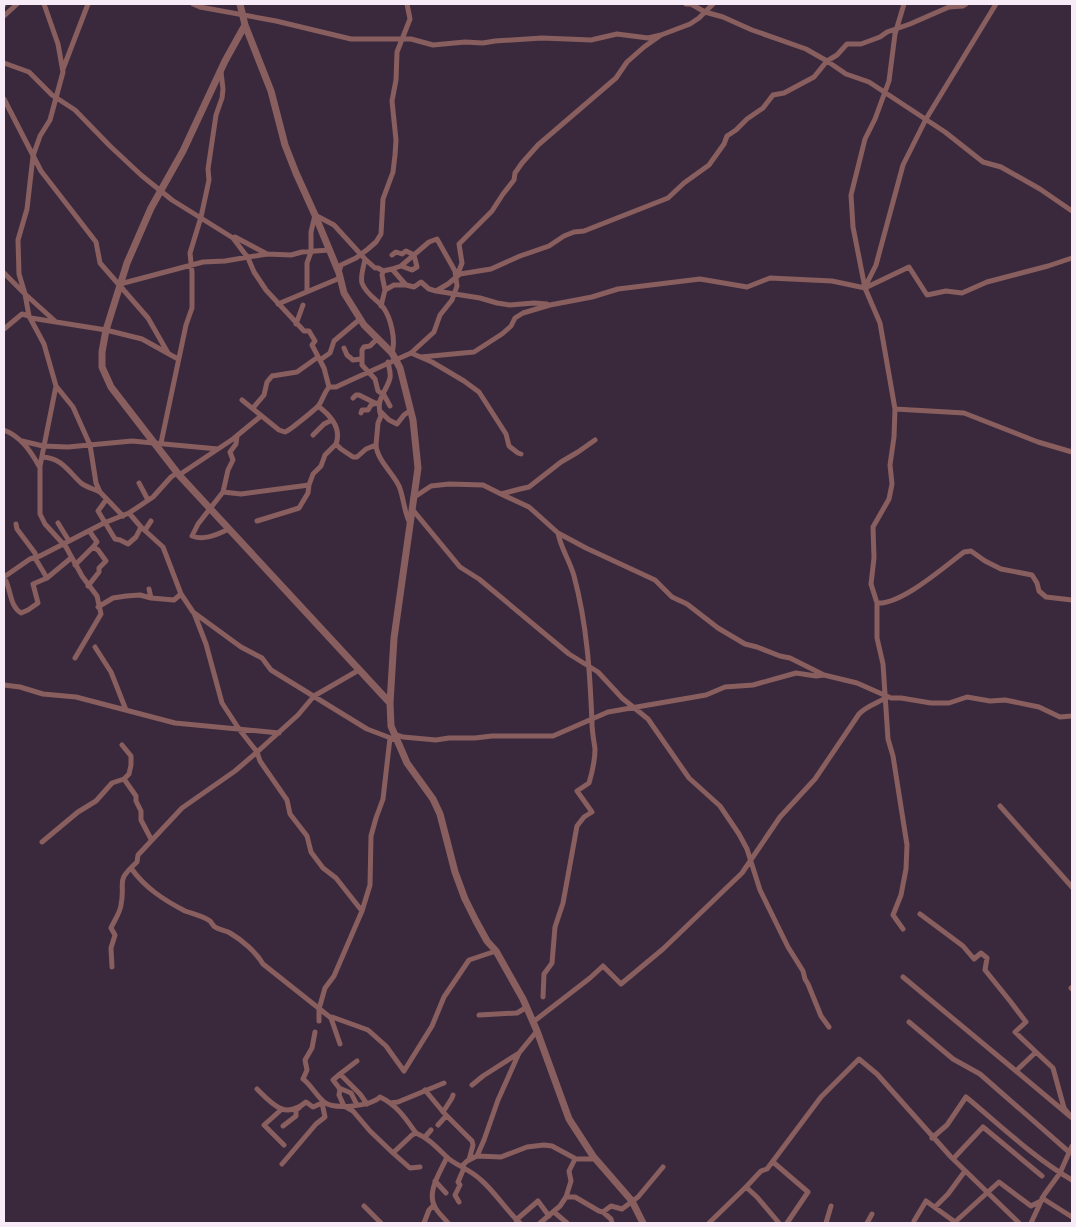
<svg xmlns="http://www.w3.org/2000/svg" width="1076" height="1227" viewBox="0 0 1076 1227" font-family="'Alegreya Sans',sans-serif">
<style>
.lines{fill:none;stroke-linecap:round;stroke-linejoin:round}
.minor{stroke:#895e5e;stroke-width:5}
.tertiary{stroke:#895e5e;stroke-width:7}
</style>
<rect width="100%" height="100%" fill="#3a293c"/>
<g class="lines">
<path class="minor" d="M44,4l14,40 5,28 -13,48 -10,16 -7,20 -6,53 -9,31 1,34 6,20 31,28
M193,4l7,3 76,14 75,18h60l22,6 32,-3 18,1 12,-2 47,-3 49,2 26,-6 31,4 13,-3
M686,4h5l14,8 18,5 29,13 54,19 21,12 19,13 23,8 76,50 38,30 18,5 39,22 32,22
M4,5v-1
M4,16l13,-12
M4,63l25,9 23,23 23,15 35,36 31,29 31,25 61,38 15,20 6,14 12,18 38,41h5l6,10 -3,4 12,23 5,19c-5,6 -6,12 -10,18 -2,3 -30,26 -34,27l-6,-2 -37,-30
M63,69l25,-65
M4,99l37,72 55,71 4,21 48,55 20,35
M235,237l32,17
M392,255l4,-3 6,2 4,-3 8,4 3,12 -5,3 -11,-4
M365,259c-1,7 -5,17 -3,24 4,11 14,16 21,24 8,11 13,33 9,46
M339,272l2,-7 15,-7 12,-9 8,-7 5,-8 2,-35 10,-27 2,-17 1,-15 -4,-39 4,-21 1,-28 13,-33 -3,-15
M4,273l21,21 4,22 15,28 12,42 17,21 17,38 6,38 4,9 23,24
M457,276l5,-13 -3,-19 33,-33 11,-17 11,-14 1,-7 7,-10 16,-18 78,-67 11,-16 17,-15 17,-12 29,-11 9,-6 14,-14
M120,284l83,-22 22,-1 42,-7 24,1 11,-3 27,-2
M865,287l11,-22 27,-100 23,-46 70,-115
M385,290l9,-5h12
M307,291v-28l4,-11v-20l4,-17 19,10 31,34 10,9h3l5,3 9,-2 14,16 8,2 7,-5 8,7 7,2 44,7 17,5 13,2 24,-2 13,1
M436,291l12,-7 12,-10 31,-5 29,-13 29,-10 15,-10 10,-4 10,-1 84,-33 16,-15 25,-18 15,-21 3,-8 9,-6 11,-11 16,-11 10,-13 11,-2 30,-16 13,-16 10,-6 10,-11h14l19,-7 7,-5 23,-8 39,-17 14,-1 3,-2
M278,304l62,-26
M381,306l4,-16 -3,-15 1,-4
M31,318l75,12 36,9 36,20
M296,324l7,-19
M4,329l18,-15 7,2
M377,339l-7,7 -6,1 -2,3v15l13,14 3,12 6,4 6,11
M344,348l3,7 6,5 8,-1
M411,353l21,9 32,19 15,11 27,42 3,12 9,7 3,1
M421,357l53,-5 28,-18 9,-8 4,-8 8,-5 27,-8 42,-8 26,-8 82,-10 47,8 23,-9 62,3 33,7 44,-21 18,28 19,-4 16,2 25,-11 61,-16 24,-8
M320,360l10,-7 4,-12 26,-22
M56,386l-16,80v48l5,10 21,23 16,29 15,20 4,18 -26,44
M329,387h7l15,-7 60,-27 23,-21 6,-17 12,-15 5,-14 -2,-15 -18,-32 -8,3 -28,24 -9,3
M353,398l3,-3h3l16,8
M318,406c12,9 24,22 18,38l5,5 12,8h4l9,-8 10,-4c1,15 17,28 23,41 5,12 5,27 11,37
M253,408l11,-13 3,-13 5,-6 25,-4 21,-15
M895,409l69,4 74,29 34,10
M380,411l9,9 8,4 7,-9 7,-5
M361,413l1,-3h6l3,-5 6,-2
M4,430c17,7 26,20 35,36
M313,435l11,-11 8,-4
M22,441l21,5 25,1 64,-6 86,8
M161,443l25,-118 6,-17v-36l-2,-19 11,-36 8,-37 -1,-11 8,-54 6,-17 1,-9 -2,-17
M376,445l2,-22 3,-7c-6,-17 5,-23 9,-38 1,-5 -1,-11 -2,-16
M42,457c20,1 26,14 39,26 5,4 13,6 19,9
M179,475l54,-36 28,-23
M139,483l9,17
M223,492l18,2 68,-9
M501,494l28,13 29,26 28,15 69,32 17,17 15,7 31,24 27,16 12,3 23,9 10,2 34,17 33,8 34,15h10l30,5h18l18,-6 23,4 15,-1 34,7 21,10 12,-1
M413,498l18,-12 18,-2 34,1 18,9 19,-5 9,-2 32,-25 17,-10 17,-12
M106,500l-8,11 17,28 5,1 8,4 8,-7 5,-10
M412,509l48,58 19,12 90,75 29,18 24,26 26,21 41,59 31,28 19,28 8,15 13,41 28,57 15,24 2,8 3,5 13,32 8,11
M129,513l12,14 22,20 18,47 12,18 48,35 21,11 9,12 96,59 29,11
M257,521l42,-13 9,-15 1,-8 4,-11 8,-8 4,-11 11,-11
M58,523l11,18
M16,524l1,5 18,24 1,4
M229,529c-11,5 -24,12 -37,7l6,-12 25,-32 5,-22 5,-10 -3,-8 6,-8 1,-8
M145,530l6,-9
M35,558l12,20
M75,565l18,-18
M4,577l26,-18 10,-3 64,-33 25,-10 24,-16 18,-20 6,-4
M4,580l2,1c5,11 4,25 15,32l7,-3 10,-7 -5,-19 14,-6 24,-20
M88,586l11,-14v-4l7,-7 -8,-11 -5,-3 4,-5 -7,-10
M149,589l2,9
M877,603c24,2 67,-36 87,-51l7,-1 14,10 16,8 31,6 5,8 2,8 7,6 26,3
M98,607l15,-9 13,-2 14,-1 11,3 23,2 7,-6
M194,613l12,31 16,59 17,26 18,23 3,9 27,39 3,14 17,22 4,16 12,16 13,10 26,33
M95,647l16,25 15,38
M4,685l16,2 23,7 33,3 99,26 104,10
M394,734l9,3 33,3 13,-2h26l17,-2h61l55,-24 98,-17 19,-8 28,-2 43,-12 20,3 8,-1
M124,779l12,17v5l5,10v9l10,19
M1000,806l72,81
M42,842l36,-30 18,-11 16,-18 12,-4 5,-5 2,-9v-9l-9,-11
M131,868c14,20 33,32 54,43 8,3 18,5 25,10 2,2 3,5 5,6 4,3 10,3 15,6 12,7 26,19 33,31l68,54
M920,914l43,32 11,13 7,-6 6,5 -2,12 25,31 16,21 -11,10 21,20
M903,929l-10,-14 8,-20 5,-26 1,-24 -14,-89 -5,-17 -5,-75 -6,-26v-35l-6,-19 3,-26 -1,-31 16,-28 3,-15 -2,-19 4,-28 1,-28 -15,-86 -15,-35 -12,-61 -2,-32 14,-56 10,-20 14,-38 6,-47 9,-30
M112,967l-1,-19 4,-13 -4,-7c3,-7 9,-15 10,-23 5,-25 -7,-22 16,-43l1,-7 44,-47 53,-37 21,-18 42,-38 16,-19 45,-26
M903,977l113,94
M1071,988l1,1
M543,997l1,-23 8,-11 3,-36 8,-24 14,-77 7,-9 8,-5 -15,-21 12,-8c3,-10 6,-22 6,-34 -1,-8 -3,-17 -3,-26 -2,-50 -5,-99 -18,-147 -4,-15 -13,-27 -16,-43
M479,1015l38,-2 10,-6
M319,1021v-12l6,-21 9,-12 28,-65 8,-26 1,-49 5,-18 7,-19 7,-61
M533,1022l57,-44 13,-12 18,18 42,-35 79,-76 38,-56 35,-38 44,-65c7,-8 19,-11 28,-17
M909,1022l44,37 27,15 89,78
M315,1032l-3,16 -7,12 2,10 -4,9c8,6 13,16 21,23 10,8 47,4 56,-5 17,8 26,22 36,36
M340,1044l-9,-26 1,-1 36,13 18,16 18,25 28,-45 12,-29 25,-37 27,-9
M340,1074l17,-13
M472,1085l11,-9 36,-23 18,-22
M339,1088l12,5 6,12
M257,1089c15,15 28,31 49,13l7,5 9,-4
M425,1090l19,23 28,28 1,4 -4,15
M390,1103l8,-1 46,-19
M367,1104l-7,-10 -20,-20 -7,6 7,9 -1,6 5,11 9,5 17,20 23,22 19,-18 4,-2c14,6 22,16 33,26 11,8 23,12 32,21 14,12 25,30 39,43
M282,1109l-18,16 20,20
M443,1112l9,-14 1,-3
M1071,1117l-55,-46 20,-19 17,16 11,40 8,10
M438,1125l8,-9
M283,1126l13,-10v-6l3,-2
M425,1137l6,-7
M932,1138l15,-13 19,-28c34,28 68,61 106,83
M393,1153l17,15 10,-1
M477,1156l7,-16 14,-40 21,-47
M447,1157c-6,14 -21,35 -12,50 3,6 9,11 13,16
M953,1159l30,-32 59,49
M773,1162l35,30 -21,31
M282,1164l34,-40 9,-7 -3,-14 2,-1
M435,1181l11,12
M746,1187l15,-16 6,-2 54,-72 38,-38 18,15 74,83 68,66
M566,1197h9l24,14 4,1 8,-6 11,3 16,-12 25,-30
M1042,1198l30,19
M459,1202l-4,-7 5,-10 -2,-3 6,-14 -1,-3 4,-4 10,-5 24,1 26,-10 17,-2 8,1 24,13
M364,1206l17,17
M935,1207l13,-13 17,-23
M554,1212l13,11
M603,1212l8,7 1,4
M516,1220l22,-19 11,15
M914,1221l12,-20 29,21
M424,1223l5,-13 5,-5
M540,1223l20,-17 6,-9 5,-16 -2,-10 6,-12h21
M709,1223l37,-36 11,10 22,26
M826,1223l5,-17
M867,1223l5,-9
M956,1223l-1,-1 44,-40 32,24 10,-5
M1031,1223l13,-28 16,-22 12,-27"/>
<path class="tertiary" d="M240,4l5,21 26,66 14,54 11,28 19,42 24,58 5,20 20,32 28,28 8,15 13,52 5,48 -24,170 -4,65 1,23 16,37 26,36 7,15 15,58 10,27 11,22 11,20 9,10 27,48 14,32 32,88 24,37 39,45 11,22
M245,25l-20,36 -42,90 -32,57 -24,55 -21,67 -4,22v15l9,20 68,88 211,228"/>
</g>
<rect width="1076" height="1227" fill="none" stroke="#f7ebf8" stroke-width="10"/>
</svg>
